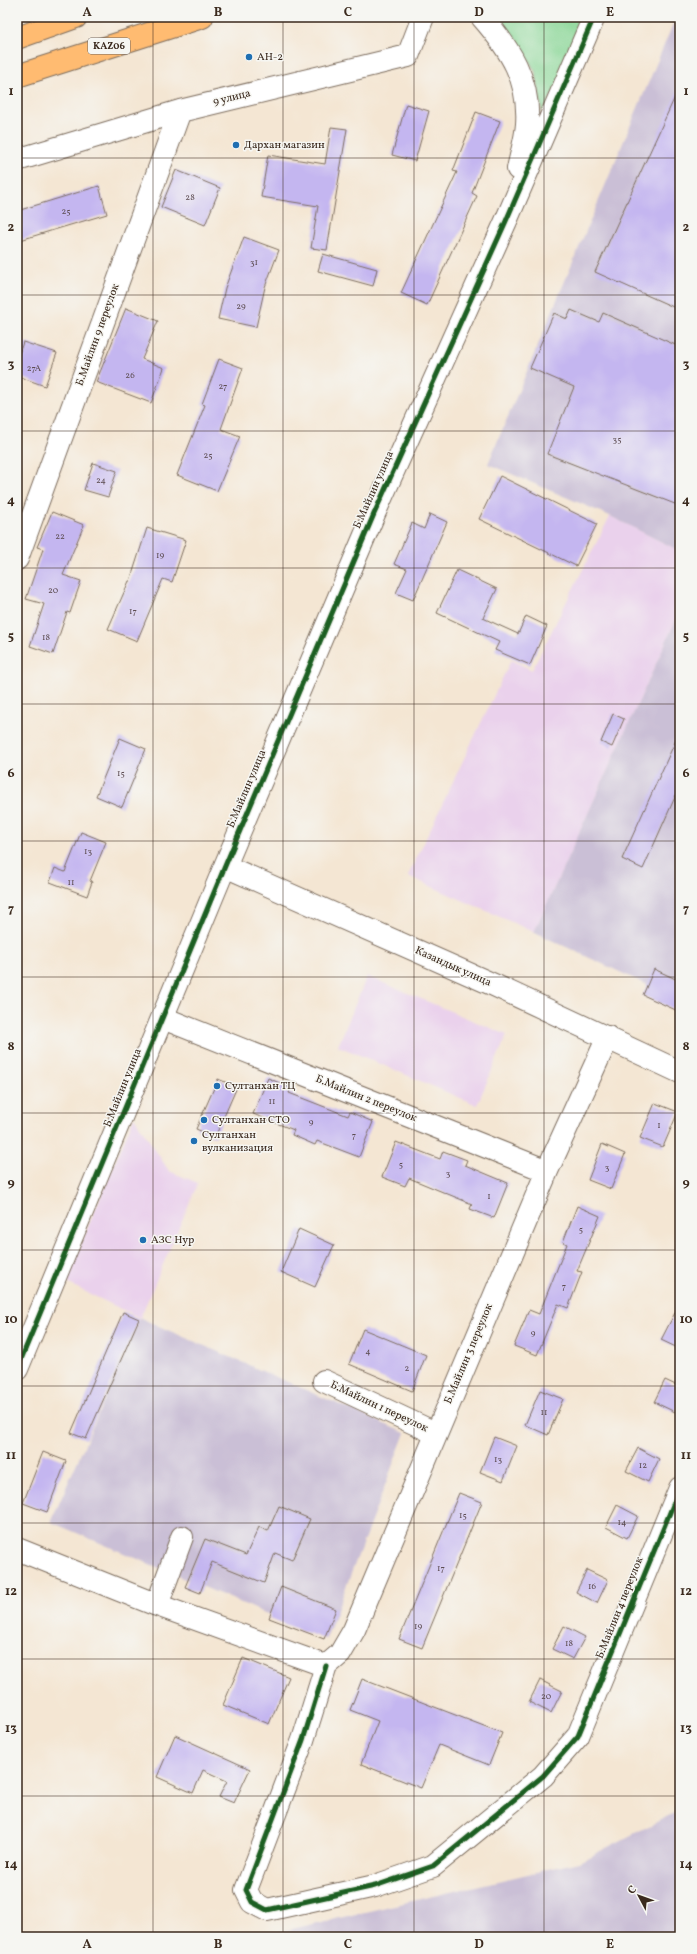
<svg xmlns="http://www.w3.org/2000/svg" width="697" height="1954" viewBox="0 0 697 1954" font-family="Vollkorn,serif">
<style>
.built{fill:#ead1ec}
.industrial{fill:#cabfd6}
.green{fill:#88d695;stroke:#62805a}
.building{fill:#c4b6f0}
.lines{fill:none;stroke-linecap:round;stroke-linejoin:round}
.minor-casing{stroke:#7c6c5d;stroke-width:24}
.highway-casing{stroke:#7c6c5d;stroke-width:24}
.minor{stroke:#fff;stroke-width:22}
.highway{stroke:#ffbb71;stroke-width:22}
.cycleway-casing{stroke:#f6f6f2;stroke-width:8}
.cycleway{stroke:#1b5e20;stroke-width:5}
.grid{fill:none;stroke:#3b2a1e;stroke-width:1;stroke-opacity:0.55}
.poi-dot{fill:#1f6fb2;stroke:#f6f6f2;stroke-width:1.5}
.labels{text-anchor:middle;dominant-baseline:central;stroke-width:3;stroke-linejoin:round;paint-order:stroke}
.number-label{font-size:9px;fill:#5d4d52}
.shield{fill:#f6f6f2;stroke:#73675e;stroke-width:1}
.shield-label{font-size:10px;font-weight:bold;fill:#3b2a1e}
.poi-label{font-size:11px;fill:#3b2a1e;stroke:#f6f6f2;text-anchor:start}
.street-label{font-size:11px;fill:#3b2a1e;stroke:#f6f6f2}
.neatline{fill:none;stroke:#3b2a1e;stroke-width:1.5}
.grid-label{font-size:13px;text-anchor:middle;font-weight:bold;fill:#3b2a1e}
</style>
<rect width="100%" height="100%" fill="#f6f6f2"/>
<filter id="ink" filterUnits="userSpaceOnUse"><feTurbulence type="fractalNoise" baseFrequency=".025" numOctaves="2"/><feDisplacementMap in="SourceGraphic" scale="8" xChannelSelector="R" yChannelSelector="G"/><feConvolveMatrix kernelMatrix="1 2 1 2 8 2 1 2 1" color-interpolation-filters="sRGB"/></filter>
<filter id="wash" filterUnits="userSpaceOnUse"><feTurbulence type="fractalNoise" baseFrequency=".012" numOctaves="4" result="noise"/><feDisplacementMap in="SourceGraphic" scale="16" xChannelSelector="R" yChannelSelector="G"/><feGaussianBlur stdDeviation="0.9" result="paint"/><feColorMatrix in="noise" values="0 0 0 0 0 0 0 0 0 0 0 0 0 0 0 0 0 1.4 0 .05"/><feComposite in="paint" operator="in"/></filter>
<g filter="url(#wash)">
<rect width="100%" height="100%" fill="#f4e6d3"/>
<path class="built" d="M610,516l70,35v60l-146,321 -126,-56 103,-216 21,10z
M367,976l140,59 -30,70 -139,-59z
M134,1117l35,54 29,12 -58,135 -75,-36z"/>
<path class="industrial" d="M676,17h4v534l-70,-35 -122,-52z
M680,611v389l-146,-68z
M140,1318l265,115 -79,206 -275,-117z
M680,1810v127h-422l321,-75z"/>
<path class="green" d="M498,17h100l-56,95 -6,-39 -19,-33z"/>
<g id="blocks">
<path class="building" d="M680,86v224l-85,-38z
M406,104l23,7 -14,50 -23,-6z
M476,112l24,9 -28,72 5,3 -50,109 -26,-12 56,-121 -4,-1z
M331,127l16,2 -20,121 -16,-2 7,-42 -57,-9 7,-42 57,9z
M176,170l44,18 -15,37 -44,-18z
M99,186l8,28 -90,27v-30z
M244,237l35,13 -14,37 -9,40 -38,-8 7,-31z
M323,254l54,15 -4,17 -55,-15z
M126,308l32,13 -16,38 22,9 -13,35 -55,-21z
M571,310l28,12 4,-9 77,34v159l-133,-52 27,-67 -44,-19 24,-55 13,6z
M23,342l34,11 -12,33 -28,-10v-16z
M219,359l24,9 -22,61 19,7 -23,55 -40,-16 28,-70 -3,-1z
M93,463l24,8 -9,26 -24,-7z
M500,476l97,48 -21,42 -97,-47z
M52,512l32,13 -21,50 18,6 -11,32 -3,-1 -14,42 -23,-8 14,-42 -18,-5 17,-50 -6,-2z
M430,514l17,8 -34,78 -17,-7 11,-24 -13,-5 18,-41 12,6z
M147,528l39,12 -14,42 -9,-3 -26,62 -29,-12 21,-48h1z
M457,570l40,19 -14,29 35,16 8,-18 21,10 -17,39 -35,-15 4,-8 -62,-29z
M613,714l11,5 -12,28 -11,-5z
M680,731v55l-37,83 -21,-10z
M120,738l26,11 -24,58 -26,-11z
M81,832l25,10 -16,39 2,1 -5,14 -37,-14 5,-14 10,4z
M654,969l26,12v31l-37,-17z
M268,1078l23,10 -2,5 59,23 2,-4 23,10 -14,35 -42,-16 -2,4 -23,-10 2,-5 -41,-16z
M218,1079l19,8 -22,50 -19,-8z
M655,1103l23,9 -15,35 -23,-9z
M396,1142l44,17 3,-8 24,9 -2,5 43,18 -14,35 -24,-9 2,-5 -63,-26 -4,8 -23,-9z
M602,1144l23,10 -14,35 -23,-9z
M577,1206l23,10 -23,55 5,1 -14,36 -10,-4 -21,51 -23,-9 15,-36 10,4 28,-70 -4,-2z
M299,1229l35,16 -19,42 -34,-15z
M680,1303v46l-19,-9z
M123,1312l16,7 -53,120 -15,-6z
M363,1329l63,26 -14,36 -63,-27z
M665,1380l15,7v15l-5,10 -21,-10z
M540,1390l23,9 -15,36 -23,-10z
M494,1437l23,9 -14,35 -23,-9z
M638,1448l21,11 -11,23 -22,-11z
M43,1452l23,9 -19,51 -24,-9z
M459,1493l23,9 -60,146 -23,-9z
M617,1505l21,11 -11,22 -21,-11z
M279,1506l31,13 -18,41 -17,-7 -11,30 -52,-21 -12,31 -15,-6 20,-48 41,16 13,-28 9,4z
M587,1570l21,10 -11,23 -21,-11z
M281,1587l55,22 -12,30 -55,-21z
M564,1626l21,11 -12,22 -21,-10z
M243,1658l46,19 -20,47 -46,-19z
M362,1679l140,54 -13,32 -50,-20 -18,43 -60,-24 17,-43 -28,-11z
M540,1680l22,11 -11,22 -22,-11z
M175,1735l75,34 -16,34 -15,-6 8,-16 -24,-11 -10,23 -36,-16z"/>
</g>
</g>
<g filter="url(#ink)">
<use href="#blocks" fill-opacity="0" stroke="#7c6c5d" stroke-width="1"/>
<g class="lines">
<g class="minor-casing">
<path id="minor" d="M482,17c28,32 48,63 45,107 -1,15 -6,30 -9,45
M17,160l163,-49 228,-55 15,-39
M17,559l163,-448
M225,866l269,119 186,87
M163,1018l384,153
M17,1369l208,-503 149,-352 132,-293 88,-204
M324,1381l111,52
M17,1549l140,56 169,61
M157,1605l25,-68
M326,1666l-23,74 -57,150 6,12 15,8 108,-24 58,-20 110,-90 35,-40 102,-248
M326,1666l14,-12 14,-24 193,-459 61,-134"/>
</g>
<g class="highway-casing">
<path id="highway" d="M17,38l59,-21
M17,76l185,-59"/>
</g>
<use href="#minor" class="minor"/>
<use href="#highway" class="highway"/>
<g class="cycleway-casing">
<path id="cycleway" d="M17,1369l208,-503 149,-352 132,-293 88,-204
M326,1666l-23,74 -57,150 6,12 15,8 108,-24 58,-20 110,-90 35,-40 102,-248"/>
</g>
<use href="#cycleway" class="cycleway"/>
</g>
</g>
<path class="grid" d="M153,17v1920M283,17v1920M414,17v1920M544,17v1920M17,158h663M17,295h663M17,431h663M17,568h663M17,704h663M17,841h663M17,977h663M17,1113h663M17,1250h663M17,1386h663M17,1523h663M17,1659h663M17,1796h663"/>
<g class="poi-dot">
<circle cx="249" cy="57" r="4"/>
<circle cx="236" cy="145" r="4"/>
<circle cx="217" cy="1086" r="4"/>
<circle cx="204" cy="1120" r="4"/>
<circle cx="194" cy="1141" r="4"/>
<circle cx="143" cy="1240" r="4"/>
</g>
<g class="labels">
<g class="number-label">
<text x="190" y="197">28</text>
<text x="66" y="211">25</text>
<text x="254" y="262">31</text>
<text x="241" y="306">29</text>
<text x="34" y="368">27A</text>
<text x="130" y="375">26</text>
<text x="223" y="386">27</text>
<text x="617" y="439">35</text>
<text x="208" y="455">25</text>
<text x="101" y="480">24</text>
<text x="60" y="536">22</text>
<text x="160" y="555">19</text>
<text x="53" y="590">20</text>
<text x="133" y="611">17</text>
<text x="46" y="637">18</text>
<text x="121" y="773">15</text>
<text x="88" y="851">13</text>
<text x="71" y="882">11</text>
<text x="272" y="1101">11</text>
<text x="311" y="1122">9</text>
<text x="659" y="1125">1</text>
<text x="354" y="1135">7</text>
<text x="401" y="1164">5</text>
<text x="607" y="1167">3</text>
<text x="448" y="1173">3</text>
<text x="489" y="1196">1</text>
<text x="581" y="1229">5</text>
<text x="564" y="1286">7</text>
<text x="533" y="1333">9</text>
<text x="368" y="1351">4</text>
<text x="407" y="1368">2</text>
<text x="544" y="1412">11</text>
<text x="498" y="1459">13</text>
<text x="643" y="1465">12</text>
<text x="463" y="1515">15</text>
<text x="622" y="1522">14</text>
<text x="441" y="1568">17</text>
<text x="592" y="1586">16</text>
<text x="418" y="1626">19</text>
<text x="569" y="1643">18</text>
<text x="546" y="1696">20</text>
</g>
<rect class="shield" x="88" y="38" width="42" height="16" rx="3"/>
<g class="shield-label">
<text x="109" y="46">KАZ06</text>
</g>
<g class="poi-label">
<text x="257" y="57">АН-2</text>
<text x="244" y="145">Дархан магазин</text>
<text x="225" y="1086">Султанхан ТЦ</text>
<text x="212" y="1120">Султанхан СТО</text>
<text x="202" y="1135">Султанхан<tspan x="202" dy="13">вулканизация</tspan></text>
<text x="151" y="1240">АЗС Нур</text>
</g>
<g class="street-label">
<text transform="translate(232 98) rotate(-14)">9 улица</text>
<text transform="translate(98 335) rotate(-70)">Б.Майлин 9 переулок</text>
<text transform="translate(374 490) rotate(-66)">Б.Майлин улица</text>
<text transform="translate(247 789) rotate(-67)">Б.Майлин улица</text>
<text transform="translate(453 967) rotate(24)">Казандык улица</text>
<text transform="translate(123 1088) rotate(-68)">Б.Майлин улица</text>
<text transform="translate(366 1099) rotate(22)">Б.Майлин 2 переулок</text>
<text transform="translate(469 1354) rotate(-67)">Б.Майлин 3 переулок</text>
<text transform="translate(379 1407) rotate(25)">Б.Майлин 1 переулок</text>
<text transform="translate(620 1608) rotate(-68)">Б.Майлин 4 переулок</text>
</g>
</g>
<rect width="697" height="1954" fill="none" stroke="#f6f6f2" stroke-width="44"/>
<g transform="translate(639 1896) rotate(311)" stroke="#f6f6f2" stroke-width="3" paint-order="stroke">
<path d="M0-3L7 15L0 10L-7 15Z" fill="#3b2a1e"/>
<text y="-6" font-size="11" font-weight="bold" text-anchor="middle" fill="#3b2a1e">С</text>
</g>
<rect x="22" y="22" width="653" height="1910" class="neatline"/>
<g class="grid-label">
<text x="87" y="16">A</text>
<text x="218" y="16">B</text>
<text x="348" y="16">C</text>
<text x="479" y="16">D</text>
<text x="610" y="16">E</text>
<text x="11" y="95">1</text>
<text x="686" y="95">1</text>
<text x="11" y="231">2</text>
<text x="686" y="231">2</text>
<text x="11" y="368">3</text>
<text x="686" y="368">3</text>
<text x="11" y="504">4</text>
<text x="686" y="504">4</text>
<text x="11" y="640">5</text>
<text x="686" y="640">5</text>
<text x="11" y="777">6</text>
<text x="686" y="777">6</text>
<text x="11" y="913">7</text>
<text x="686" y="913">7</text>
<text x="11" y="1050">8</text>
<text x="686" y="1050">8</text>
<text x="11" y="1186">9</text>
<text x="686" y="1186">9</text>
<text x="11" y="1323">10</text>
<text x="686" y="1323">10</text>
<text x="11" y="1459">11</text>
<text x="686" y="1459">11</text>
<text x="11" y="1595">12</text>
<text x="686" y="1595">12</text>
<text x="11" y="1732">13</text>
<text x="686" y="1732">13</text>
<text x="11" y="1868">14</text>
<text x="686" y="1868">14</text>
<text x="87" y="1948">A</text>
<text x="218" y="1948">B</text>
<text x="348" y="1948">C</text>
<text x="479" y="1948">D</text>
<text x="610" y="1948">E</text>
</g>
</svg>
